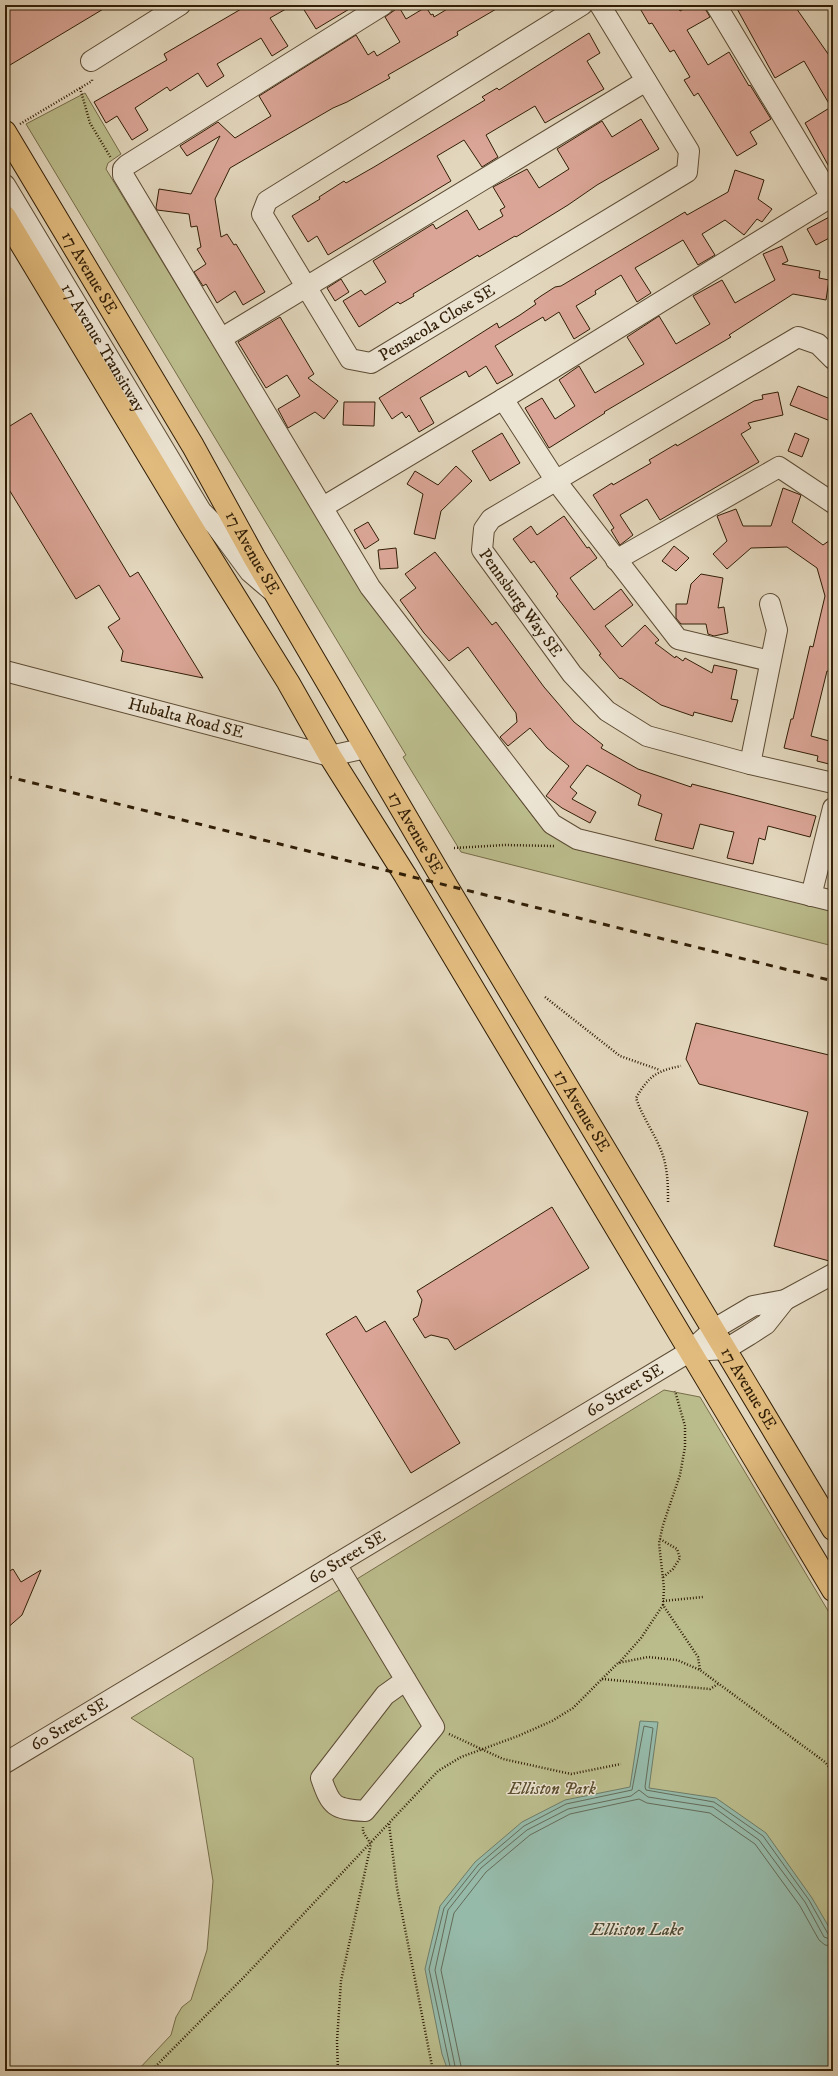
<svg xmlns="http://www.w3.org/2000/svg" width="838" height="2076" viewBox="0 0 838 2076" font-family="'IM FELL DW Pica',serif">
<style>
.green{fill:#bbbc8c;stroke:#766d49}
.water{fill:#96baaa;stroke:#6e7c68}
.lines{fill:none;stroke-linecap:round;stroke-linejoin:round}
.shore{stroke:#646c58;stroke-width:1}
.building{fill:#daa596;stroke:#311e06}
.minor-casing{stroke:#5d4c34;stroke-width:22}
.major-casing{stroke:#311e06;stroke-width:24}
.path{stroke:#311e06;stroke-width:2.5;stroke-dasharray:1 2;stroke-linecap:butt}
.minor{stroke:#ece4d3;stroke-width:20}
.major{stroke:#e1bb7e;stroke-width:22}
.rail{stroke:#311e06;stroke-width:3;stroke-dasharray:7 7;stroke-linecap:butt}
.labels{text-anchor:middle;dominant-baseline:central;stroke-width:3;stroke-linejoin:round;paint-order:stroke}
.street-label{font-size:17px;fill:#311e06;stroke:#ece4d3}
.park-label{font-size:17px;font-style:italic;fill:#5a4d2e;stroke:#ece4d3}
.water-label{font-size:18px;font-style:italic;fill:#4f4d37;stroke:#ece4d3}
</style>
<rect width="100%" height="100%" fill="#e2d6bc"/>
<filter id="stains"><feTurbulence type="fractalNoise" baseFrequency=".005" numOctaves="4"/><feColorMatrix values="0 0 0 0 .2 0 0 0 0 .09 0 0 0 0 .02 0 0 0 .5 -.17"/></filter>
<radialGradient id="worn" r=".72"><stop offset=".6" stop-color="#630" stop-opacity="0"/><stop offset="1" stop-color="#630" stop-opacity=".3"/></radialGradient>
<path class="green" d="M85,93l36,61 -13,9 -2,6 261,430 171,224 17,14 20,12 258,62v35l-372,-94 -58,-95 3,-2 -380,-631z
M664,1390l36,7 133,222v452h-696l34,-36 5,-18 6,-10 9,-7 16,-50 6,-69 -20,-123 -62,-40z"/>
<path class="water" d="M640,1721l18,1 -9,66 67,10 50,35 46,65 21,36v137h-385l-6,-17 -17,-85 15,-63 35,-44 47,-40 43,-22 65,-13z"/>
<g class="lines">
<path class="shore" d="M451,2071l-22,-102 15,-61 34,-43 46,-39 42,-22 66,-14 12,-64 9,2 -8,59 1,3 68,12 49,34 46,64 19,34 5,1
M456,2071l-21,-101 13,-60 33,-42 46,-38 41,-21 63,-13 8,-6 9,7 65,10 46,33 46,62 19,35 9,3
M462,2071l-21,-101 13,-57 32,-41 44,-37 40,-21 69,-15 8,4 63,10 45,31 45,62 19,34 6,5 8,1"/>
</g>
<path class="building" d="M5,5h105l-105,63z
M248,5h45l-23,13 18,28 -16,10 -11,-18 -44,26 7,12 -17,11 -9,-14 -28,18 -3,-4 -32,21 13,22 -16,10 -15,-24 -11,7 -12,-21 73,-42 -3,-6z
M301,5h55l-40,24z
M454,5h49l-46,27 1,3 -70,40 2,3 -43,24 -14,6 -103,60 -15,31 6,38 6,-3 7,11 2,-1 29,48 -22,13 -8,-14 -18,12 -11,-19 -3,2 -9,-14 12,-8 -9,-15 4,-2 -4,-21 -6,1 -2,-13 -32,-4 -1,-2 3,-19 32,5 29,-58 -33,20 -7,-10 38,-24 17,16 36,-22 -12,-20 97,-61 12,20 6,-4 3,5 23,-14 -15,-25 14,-10 7,12 20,-12 5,8 2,-1 1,3z
M638,5h38l4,6 11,-6h12l7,12 -23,13 21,35 21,-13 20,34 1,-1 21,34 -21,13 7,12 -20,12 -39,-63 -4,3 -10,-16 6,-3 -16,-27 -4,2 -18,-29 -3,1z
M735,5h59l39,56v113l-28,-51 26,-16 -27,-46 -29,17z
M589,33l11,20 -13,8 17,28 -59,34 -10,-17 -49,29 12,22 -16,10 -18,-27 -27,16 14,25 -123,74 -11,-19 -9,6 -16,-26 28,-17 -1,-2 25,-16 2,2 28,-16 111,-67 -3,-3 15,-9 2,2z
M641,119l18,30 -62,36 -29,20 -52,32 -1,-1 -36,21 -1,-2 -65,39 1,2 -14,8 -2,-2 -39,25 -16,-26 18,-11 4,5 21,-13 -13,-21 60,-37 3,5 31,-19 12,20 24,-14 -3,-6 5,-3 -12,-20 34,-18 12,19 30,-19 -12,-20 45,-28 10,16z
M735,170l29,10 -6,19 14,10 -10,13 -5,-3 -13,16 -19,-15 -23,14 13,21 -17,10 -15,-25 -48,28 16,25 -14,9 -16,-27 -26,16 1,3 -20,12 14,23 -16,10 -15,-27 -14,9 -2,-4 -22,13 -26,16 18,29 -16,9 -11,-18 -17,11 -3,-6 -46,27 14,25 -15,9 -10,-17 -3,3 -4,-6 -10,7 -13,-21 118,-75 2,5 21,-13 16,-11 -2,-3 7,-5 14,-9 6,-1 124,-74 2,3 41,-23z
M833,215v21l-17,9 -9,-16z
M782,246l6,15 -6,3 38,7 -1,7 10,2 -3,20 -33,-6 -64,41 2,2 -127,75 1,1 -56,35 -24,-40 17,-10 13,21 20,-13 -16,-26 20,-14 16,27 49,-29 -17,-27 32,-21 17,28 34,-20 -17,-28 29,-16 13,23 40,-23 -12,-26z
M341,279l8,13 -14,9 -8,-13z
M280,317l34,57 -6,4 30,23 -14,18 -9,-7 -27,16 -10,-19 22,-13 -13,-21 -21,13 -28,-46z
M798,386l35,14v22l-43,-17z
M778,392l5,23 -35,8 3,5 -10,6 18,28 -99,58 -13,-21 -27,16 13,20 -13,10 -9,-15 3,-2 -21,-33 19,-12 1,2 38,-22 -2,-3 27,-16 1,2 77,-45 9,-2 -1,-4z
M344,402h31l-1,24 -31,-1z
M31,413l99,164 8,-5 65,106 -82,-17 2,-10 -15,-24 12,-8 -21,-34 -23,14 -71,-116v-54z
M502,433l18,30 -30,18 -18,-30z
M795,433l14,6 -7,18 -14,-6z
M456,466l16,15 -31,30 -6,28 -21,-5 9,-40 -16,-10 8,-13 23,14z
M783,488l18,7 -9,27 31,23 10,-7v134l-6,-1 -16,65 22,6v23l-16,-4 1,-5 -34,-8 7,-29h2l17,-73 3,1 12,-51 -8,-28 -30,-21 -36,1 -24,21 -14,-15 14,-13 -10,-25 19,-7 7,17h28z
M564,516l23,32 2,-1 8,11 -27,20 24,32 27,-21 12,16 -28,21 17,21 23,-22 14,15 -4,3 20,15 1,-2 7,5 2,-3 27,15 2,-8 23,5 -6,29 7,1 -6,22 -38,-10 -1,4 -32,-11 -40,-27 -1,1 -21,-24 2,-1 -45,-58 2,-2 -24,-33 -3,2 -18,-24 18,-13 6,9z
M368,522l11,18 -14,9 -11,-19z
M674,546l15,12 -13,13 -14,-10z
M396,548l2,20 -18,1 -2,-19z
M435,552l57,73 4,-3 48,65 30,35 29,23 -2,3 37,21 53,18 1,-3 124,32 -6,21 -42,-11 -3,14 -6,-2 -6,26 -26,-6 7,-26 -6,-1 -28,-7 -7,25 -38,-9 7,-26 -24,-9 3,-10 -54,-30 -17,22 7,6 -5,6 24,13 -6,11 -28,-15 -16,-12 23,-30 -22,-18 -17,-20 -22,18 -8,-9 17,-15 -1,-9 -30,-41 -18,-25 -19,14 -25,-28 -24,-33 16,-12 -11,-14z
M701,574l22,4 -5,30 6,-1 4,26 -14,3 -6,-2 -2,-10h-25l-5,-6v-14h11l4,-20z
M696,1023l137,33v206l-59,-16 34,-134 -109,-28 -13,-25z
M552,1207l37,61 -134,82 -7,-11 -17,-4 -6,3 -12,-19 5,-3 4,-16 -5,-9z
M356,1316l10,16 19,-11 75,122 -49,30 -85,-139z
M13,1569l8,13 20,-12 -19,45 -17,15v-56z"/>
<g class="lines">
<g class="minor-casing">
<g id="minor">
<path d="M383,5l-256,160 -4,4v6l247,412 182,237 25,15 256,62"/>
<path id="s1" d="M582,5l-315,196 -5,13 88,145 21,4 316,-191 2,-21 -89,-146"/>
<path d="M716,5l117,195"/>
<path d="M91,61l89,-56"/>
<path id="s2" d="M5,185l196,326 15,15 34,46 21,18"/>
<path d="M222,338l424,-257"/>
<path id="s3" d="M833,359l-15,-15 -20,-7 -307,182 -7,10 -2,21 90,124 35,37 40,25 103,28 83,19"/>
<path d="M503,399l53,82 122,158 92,22"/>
<path d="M323,507l180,-108 328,-202"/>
<path d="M616,560l163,-93 54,36"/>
<path id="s4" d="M5,671l325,85 36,-8"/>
<path d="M750,764l27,-134 -7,-26"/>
<path d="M811,896l22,-88"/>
<path d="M709,1350l17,-1 23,-14 17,-11 19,-24"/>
<path d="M336,1564l98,163 -69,84c-31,-2 -34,-4 -44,-33l64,-83 21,-15"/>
<path id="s5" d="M5,1763l684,-411 25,-23 39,-23 32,-6 48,-26"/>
</g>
</g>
<g class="major-casing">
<g id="major">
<path id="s6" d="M5,132l188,314 61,111 192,328 387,644"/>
<path d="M5,217l186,309 97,156 42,74 75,119 428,715"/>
</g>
</g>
<path class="path" d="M80,88l10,35 21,35
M20,124l72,-43v-3
M454,848l51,-3 49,1
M545,997l75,59 40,14
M668,1202c0,-14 0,-28 -4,-43 -6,-21 -21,-40 -28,-61 13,-22 20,-27 45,-32
M660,1539l17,10 3,9 -7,11 -11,9
M663,1601l40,-4
M663,1605l1,-17 -5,-45 4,-18 17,-50 5,-28v-21l-10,-35
M619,1663l22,-25 22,-33 35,52 2,13
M602,1679l108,10 8,-5
M449,1734l54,25 68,15 50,-10
M389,1824l8,64 36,183
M151,2071l94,-95 193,-205 23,-14 57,-21 34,-15 21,-13 45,-45 30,-6 29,3 23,10 125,92 8,10
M338,2071l-1,-30 4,-60 30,-137 -8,-12v-5"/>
<use href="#minor" class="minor"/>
<use href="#major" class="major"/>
<path class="rail" d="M5,776l828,205"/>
</g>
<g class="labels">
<g class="street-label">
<text stroke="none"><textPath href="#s6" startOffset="164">17 Avenue SE</textPath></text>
<text stroke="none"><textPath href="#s1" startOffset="653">Pensacola Close SE</textPath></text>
<text stroke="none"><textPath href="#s2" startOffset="190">17 Avenue Transitway</textPath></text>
<text stroke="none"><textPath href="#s6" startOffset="488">17 Avenue SE</textPath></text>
<text stroke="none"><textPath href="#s3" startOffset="498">Pennsburg Way SE</textPath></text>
<text stroke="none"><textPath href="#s4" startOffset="187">Hubalta Road SE</textPath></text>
<text stroke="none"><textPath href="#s6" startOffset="812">17 Avenue SE</textPath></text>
<text stroke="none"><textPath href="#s6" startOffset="1136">17 Avenue SE</textPath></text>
<text stroke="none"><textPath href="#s6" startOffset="1460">17 Avenue SE</textPath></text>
<text stroke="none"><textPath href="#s5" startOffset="723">60 Street SE</textPath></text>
<text stroke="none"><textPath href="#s5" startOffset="399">60 Street SE</textPath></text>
<text stroke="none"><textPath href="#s5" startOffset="75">60 Street SE</textPath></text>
</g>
<g class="park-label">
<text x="552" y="1789">Elliston Park</text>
</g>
<g class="water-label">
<text x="637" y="1930">Elliston Lake</text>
</g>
</g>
<rect width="838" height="2076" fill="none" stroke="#e2d6bc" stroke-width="20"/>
<rect x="6" y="6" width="826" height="2064" fill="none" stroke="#311e06" stroke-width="2"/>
<rect x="10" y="10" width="818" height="2056" fill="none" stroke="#311e06"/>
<rect width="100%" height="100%" filter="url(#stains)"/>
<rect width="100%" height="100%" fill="url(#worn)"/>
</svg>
